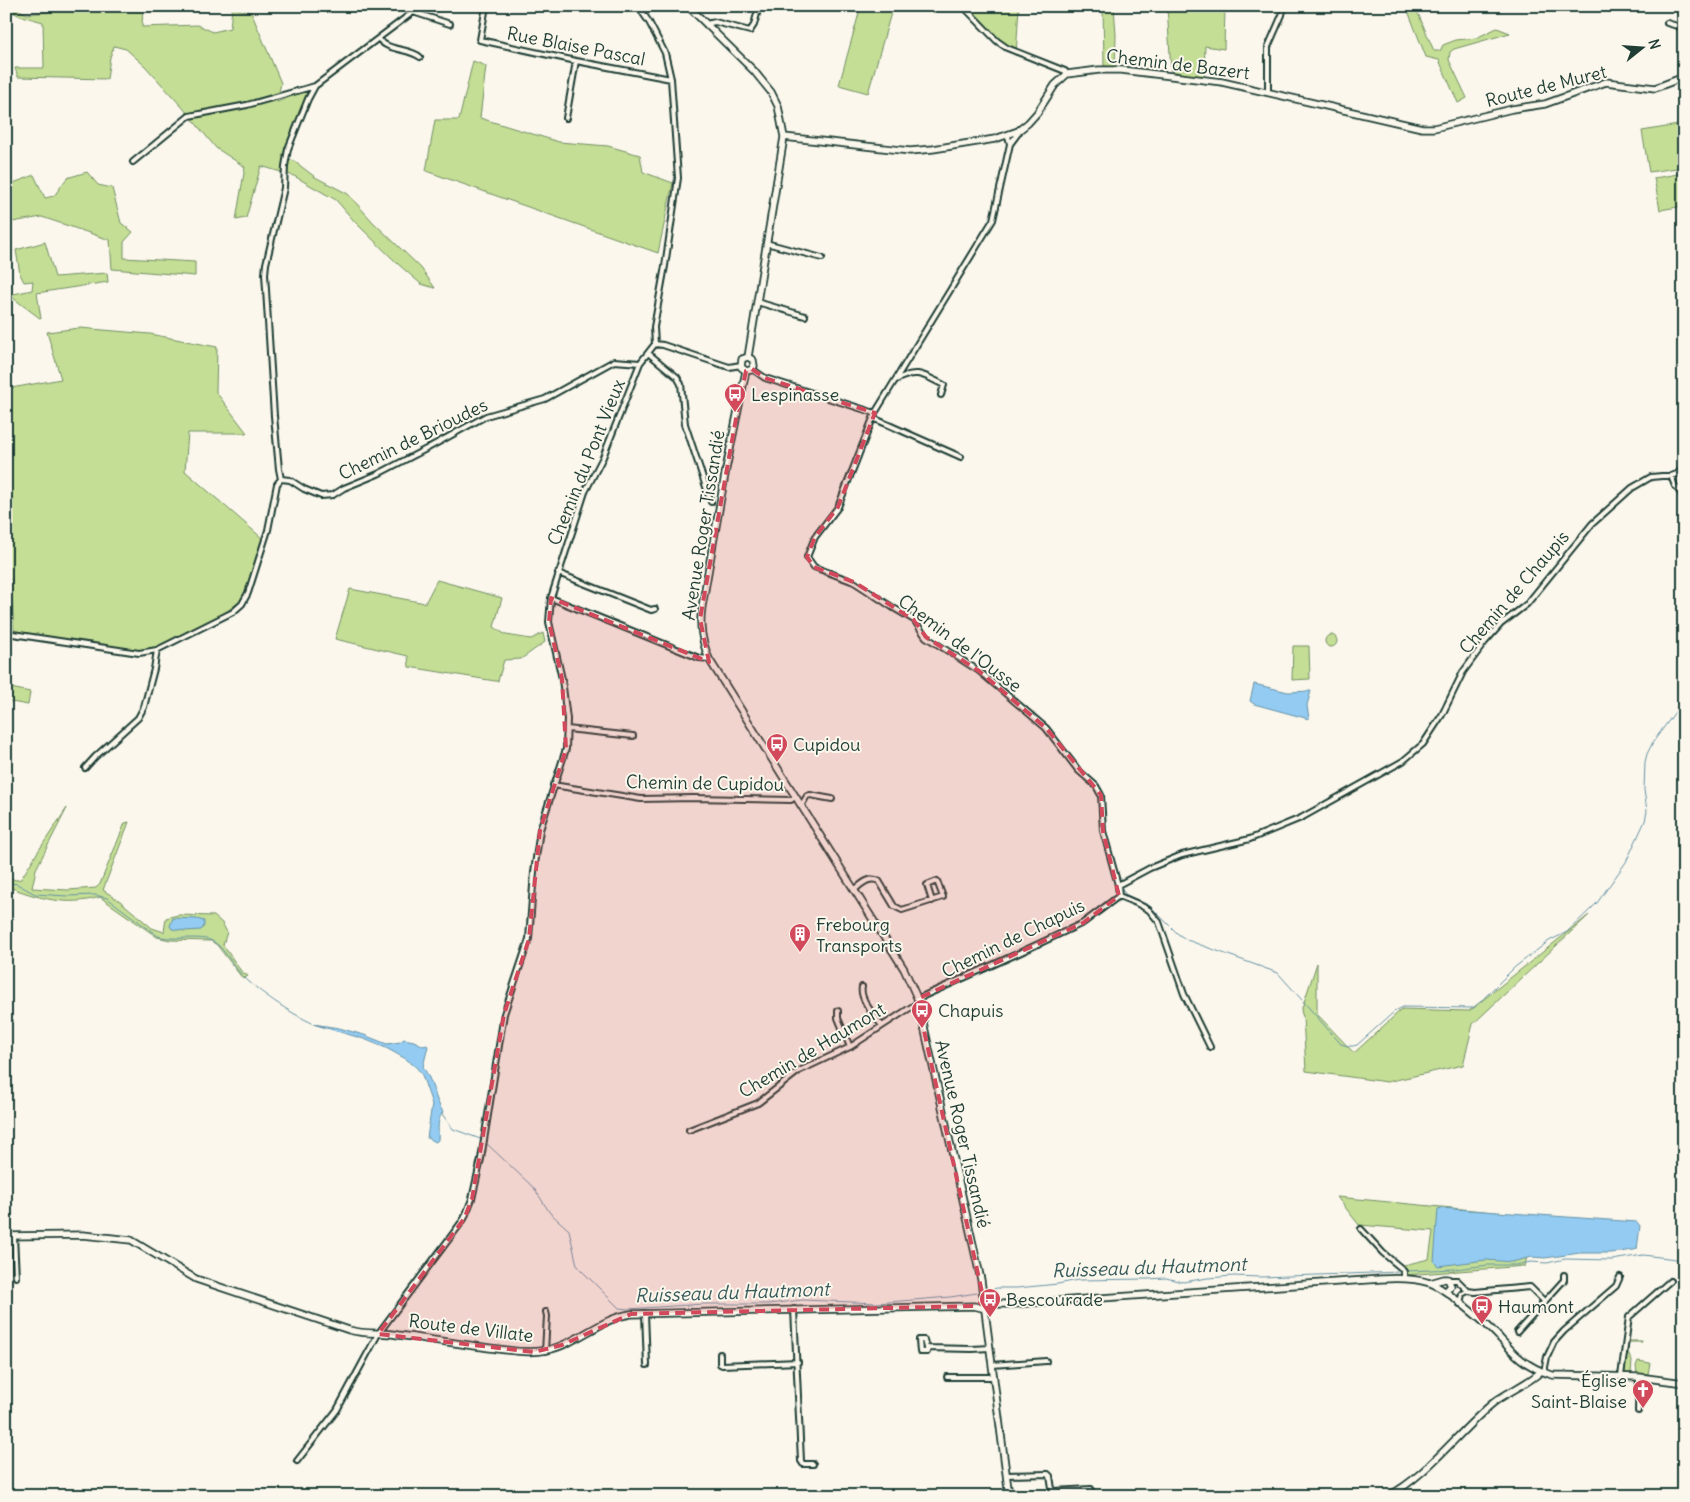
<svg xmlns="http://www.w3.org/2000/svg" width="1690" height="1502" viewBox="0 0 1690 1502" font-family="Delius,sans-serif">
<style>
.green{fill:#c4de95;stroke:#728e64}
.water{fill:#93cbf2;stroke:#6592a6}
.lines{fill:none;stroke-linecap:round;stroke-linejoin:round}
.stream{stroke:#6592a6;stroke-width:1}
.street-casing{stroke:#1f3d34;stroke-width:8}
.secondary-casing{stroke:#1f3d34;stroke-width:9}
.street{stroke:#fbf7ec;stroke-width:4}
.secondary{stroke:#fbf7ec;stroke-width:5.5}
.marked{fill:#d1495b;fill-opacity:0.2;stroke:#d1495b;stroke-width:4;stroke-dasharray:10 6;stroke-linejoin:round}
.labels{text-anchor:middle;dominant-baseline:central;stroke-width:4;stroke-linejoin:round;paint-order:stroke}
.street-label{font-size:18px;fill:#1f3d34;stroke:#fbf7ec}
.poi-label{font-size:18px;fill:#1f3d34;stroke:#fbf7ec;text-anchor:start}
.water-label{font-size:19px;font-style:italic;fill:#36595a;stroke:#fbf7ec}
</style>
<rect width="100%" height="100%" fill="#fbf7ec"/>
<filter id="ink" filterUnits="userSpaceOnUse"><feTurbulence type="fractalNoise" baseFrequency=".02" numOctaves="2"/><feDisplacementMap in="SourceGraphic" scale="10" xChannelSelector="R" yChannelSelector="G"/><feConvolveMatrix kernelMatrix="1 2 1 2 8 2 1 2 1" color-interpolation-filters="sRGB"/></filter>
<g filter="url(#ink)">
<path class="green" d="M6,6h5l16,8 21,-2 1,-6h94l-1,21 56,-2 15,7 17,-4 2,-20 19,4 30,71 -4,19 31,-12 -26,66 12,5 21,16 33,17 25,28 48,46 14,20 -14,-4 -23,-20 -43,-42 -19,-22 -42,-24 -33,-10 -15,52 -10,2 9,-53 -29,-19 -33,-40 -38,-42 -19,-17 -12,-3 -4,11 -3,22 -89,-2 -3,-9h29l-1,-46 -25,-7 -12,-7z
M861,6h32l-25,87 -29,-8z
M961,6h58l-3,50z
M1103,6h11l2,29 -1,32 -11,-1z
M1167,6h58l-1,43 -19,-3 -1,32 -33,-7z
M1406,6h9l19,45h6l3,-6 13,-5 20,-2 21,-10 13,5 -56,16 -4,3 -1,8 18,38 -9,5 -19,-43 -13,-3z
M473,61l13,5 -6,52 79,24 49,4 32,9 3,17 30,11 -15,70 -232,-82 9,-51h24z
M1684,124v43l-35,5 -7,-41z
M87,172l11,13 14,3 9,35 12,9 -9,10v16l71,4v14l-83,-7 -2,-29 -68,-23 -36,6v-37l28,-11 11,23 9,-2 13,-18z
M1684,173v33l-24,4 -6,-32z
M45,242l10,35 52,-4 1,9 -71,11 4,26 -32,-24 23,-5 1,-9 -9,1 -4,-8 -4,-24z
M80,328l70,6 67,13 -1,45 31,41h-59l-3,38 78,68 -18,55 -6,8 -17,13 -70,34 -13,2 -11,-2 -37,-7 -77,-10 -3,-53 -5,1v-191l55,-10 -14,-47z
M437,580l65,18 -8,29 12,8 25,4 12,-6 2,9 -24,17 -17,1 -6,21h-3l-86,-14 -1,-11 -73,-17 15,-50 75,14z
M1325 641a6 6 0 1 1 12 0a6 6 0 1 1-12 0Z
M1293,646h16l1,33 -18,1z
M6,687l24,5 -2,13 -22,-4z
M67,808l-31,61 -4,19 36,2 28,-2 4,-4 25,-61 4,-1 -26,68 17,11 32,27 12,4 2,-14 12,-3 36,1 8,7 5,9 -4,13 18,26 7,5 -5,3 -26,-34 -6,-4 -41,-1 -13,-3 -57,-40c-34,10 -62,1 -94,-11v-9l10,3 5,-1 16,-26z
M1589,915l-116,109 -10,41 -76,17 -81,-11 -3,-54 -2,-6 16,-48v51l37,39 48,-44 67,2z
M1337,1197l198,19 -10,50 -120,9 -1,-10 25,-6 4,-28 -74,-6z
M1628,1341h14v1h-13l-1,10 4,9 -1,13h-8z
M1638,1361l12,2 -2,11h-11l-1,-8z"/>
<path class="water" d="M1254,684l34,8 23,-1 -4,14 2,14 -55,-15 -4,-3z
M173,918l24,1 7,2v5l-3,4 -16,1 -13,-2 -2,-3z
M313,1024l26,4 25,7 23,9 13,-2 4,-3 10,2 10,5 2,-1 2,1 -5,21c10,14 11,31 20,45 -7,9 -4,17 -5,28l-2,2 -9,-4 5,-34 -10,-29 -5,-7 -11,-9 -20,-11 -22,-9z
M1441,1208l196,14 3,4 -3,23 -3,1 -23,3h-31l-35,5 -13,-1 -20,5 -26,-2 -48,6 -4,-4 4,-53z"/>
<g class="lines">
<path class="stream" d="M6,882l11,2 18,10 32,2 28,-1 12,3 51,38c15,5 44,-1 54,5 12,6 19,22 28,32 14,16 63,50 84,54
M1120,885l5,9 25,12 28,28 9,6 91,33 63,71c6,2 10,3 16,1l38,-34 8,-4 71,1 41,-41 34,-26 18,-9 30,-29 29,-41 19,-41 2,-10 -3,-21 1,-28 2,-8 6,-12 31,-42
M442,1114l11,15 30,11
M486,1143l48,45 16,25 19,17 8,35 4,5 38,38 9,1 76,-5h65l33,-4 75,3 73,-6 27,-4
M1406,1271l49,-2 34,-4h27l15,-3 16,1 18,-4 47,1 31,-5 41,5
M989,1290l8,-2h20l41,-4 20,-4 70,-1 18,-1 17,4 25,-4 25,-2 28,1 140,-5"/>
<g class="street-casing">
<path id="street" d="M486,6l-6,34 96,21 95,18
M638,6l11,16 16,31 6,26 7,99 -13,88 -11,61 1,17
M963,6l34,35 10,7 58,23 2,3
M413,12l37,12
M1667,23l17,5
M706,24l9,-2 35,9 4,-6 5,-19
M379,39c8,12 30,9 41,18
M1268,91v-44l14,-32 2,-9
M566,118l10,-57
M1008,136l2,8 -17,76 -118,193 -37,94 -23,30 -8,20 7,10 40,15 38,25 22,13 12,17 53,34 67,57 32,42 18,16 5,9 2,36 15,54 1,11
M1010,144l9,-12
M133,162l56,-46 58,-11 68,-19
M766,243l56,15
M757,302l48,14
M648,353l29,24 4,7 4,40 26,78
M752,369l13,9 110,35
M896,380c21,-12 29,-4 48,5l-3,10
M873,418l88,39
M1671,476l4,10 9,11
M281,479l-2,-10 -5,-53 -9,-142 1,-10 18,-76 1,-22 3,-17 20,-50 7,-13 106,-80
M558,573l93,37 4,-1
M551,598l148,60 10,1
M6,633l133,20 18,-3 76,-38 9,-8 6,-11 20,-63 9,-46 4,-5 9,1 14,9 17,7 12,-1 11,-7 34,-14 50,-26 58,-32 59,-17 69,-38 26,2 15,-19 8,1 66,22 12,-2
M567,729l66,7
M85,768l10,-11 43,-39 6,-11 10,-38 3,-19
M553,785l88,14 52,-1 98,2 4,-3
M801,806l6,-10 3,-1 22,4
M1118,885l32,-17 32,-13 68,-16 51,-21 102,-57 20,-17 19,-29 21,-43 22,-30 16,-18 26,-20 65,-80 40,-36 19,-11 11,-1h9l6,-2 7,-7
M854,890c8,-6 15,-14 25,-9l15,25 8,4 41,-13 -6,-16 -10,4 5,16
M1119,896l17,7 13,7 10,12 25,72 26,53
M862,987c-3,12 13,29 20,39
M838,1011v7l12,29
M689,1130l69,-27 41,-32 51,-24 66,-43 3,-6 100,-45 64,-30 36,-27
M1361,1229l22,24 18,15 3,4v7
M14,1236l2,41
M1449,1280h8l11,11 7,1 55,-5 15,15
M1460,1304l2,-10 6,-3
M794,1309l7,152 2,3h10
M645,1313l2,52
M1517,1332l47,-52v-5
M928,1348l-1,4h-7l-1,-12h5l2,8 46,1 18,-1
M545,1351l2,-35 -1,-4
M720,1354v10l2,1 76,-3
M992,1365l54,-4
M1544,1372l3,-15 7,-15 10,-11 52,-45 4,-9
M1621,1376l8,-59 41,-36
M947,1377h47
M1638,1411l1,-34
M297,1461l40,-51 41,-76 86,-115 8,-20 9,-40 23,-145 25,-75 5,-67 6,-42 26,-81 1,-30 -5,-40 -13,-57 2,-24 34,-106 18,-35 37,-94
M1006,1475l42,-1 2,2 2,13 2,2 37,-2"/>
</g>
<g class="secondary-casing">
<path id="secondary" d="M688,6l66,65 17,21 7,14 6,31 -36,220
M784,137l126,14 23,-2 62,-10 23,-8 10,-8 9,-10 18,-28 12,-11 32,-4h22l101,12 200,46h12l78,-19 33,-5 61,-22 49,6 29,-11
M746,371l-20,98 -24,138c-3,19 0,34 7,52l195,310 14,31 63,280 28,216
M746,371l5,-1 3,-4 -1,-6 -5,-3
M746,371l-5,-4 1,-8 6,-2
M6,1236l77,-1 48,5 65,39 153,51c18,5 32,2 49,5 31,4 61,9 92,13 18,2 38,6 57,2 30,-6 54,-32 84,-36l343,-8 8,2 14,-4
M1430,1283l14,-4h4l3,7 -5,5
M984,1301l12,3h17l368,-25c15,-1 34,-1 49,4 15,5 56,40 67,52 17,19 29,32 55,40l87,2 45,6
M1388,1496c38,-19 71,-65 105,-93 12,-10 39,-21 48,-32"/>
</g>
<use href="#street" class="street"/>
<use href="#secondary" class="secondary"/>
</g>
</g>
<path class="marked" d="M752,369l13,9 110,35 -37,94 -23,30 -8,20 7,10 40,15 60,38 12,17 53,34 67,57 55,67 2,36 16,65 -36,27 -166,76 67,302 -10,5 -343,8 -69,31 -28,7 -156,-18 86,-115 8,-20 32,-185 25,-75 11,-109 26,-81 -4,-70 -13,-57 2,-24 158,64 -9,-43 37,-206 9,-42z"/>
<defs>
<g id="bus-pin" transform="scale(1.125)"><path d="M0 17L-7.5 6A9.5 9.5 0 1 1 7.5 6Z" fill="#d1495b" stroke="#fbf7ec"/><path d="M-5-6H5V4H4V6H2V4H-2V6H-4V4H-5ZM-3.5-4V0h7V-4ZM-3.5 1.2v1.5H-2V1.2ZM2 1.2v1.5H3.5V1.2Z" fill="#fff"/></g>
<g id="building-pin" transform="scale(1.125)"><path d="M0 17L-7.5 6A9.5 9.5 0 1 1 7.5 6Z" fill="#d1495b" stroke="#fbf7ec"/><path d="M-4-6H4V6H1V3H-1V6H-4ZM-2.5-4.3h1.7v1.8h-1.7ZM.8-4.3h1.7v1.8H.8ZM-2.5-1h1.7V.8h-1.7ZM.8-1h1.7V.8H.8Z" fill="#fff"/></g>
<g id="church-pin" transform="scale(1.125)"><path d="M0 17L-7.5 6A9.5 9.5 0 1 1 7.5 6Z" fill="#d1495b" stroke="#fbf7ec"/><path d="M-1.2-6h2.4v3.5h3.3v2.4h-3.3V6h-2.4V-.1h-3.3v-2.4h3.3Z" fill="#fff"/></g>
</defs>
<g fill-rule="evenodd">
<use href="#bus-pin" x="735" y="394"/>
<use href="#bus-pin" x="777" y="744"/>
<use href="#building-pin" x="800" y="934"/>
<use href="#bus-pin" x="922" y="1010"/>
<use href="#bus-pin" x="990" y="1299"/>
<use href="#bus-pin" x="1482" y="1306"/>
<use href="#church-pin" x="1643" y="1390"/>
</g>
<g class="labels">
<g class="street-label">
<text transform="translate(576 46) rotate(11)">Rue Blaise Pascal</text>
<text transform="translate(1178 64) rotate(7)">Chemin de Bazert</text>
<text transform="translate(1546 86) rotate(-14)">Route de Muret</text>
<text transform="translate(413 439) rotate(-26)">Chemin de Brioudes</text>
<text transform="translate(586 462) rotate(-68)">Chemin du Pont Vieux</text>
<text transform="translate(703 525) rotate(-81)">Avenue Roger Tissandié</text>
<text transform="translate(1514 592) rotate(-49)">Chemin de Chaupis</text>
<text transform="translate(960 643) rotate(37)">Chemin de l'Ousse</text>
<text transform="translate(705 783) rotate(1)">Chemin de Cupidou</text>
<text transform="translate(1013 938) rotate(-26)">Chemin de Chapuis</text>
<text transform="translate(812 1050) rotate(-31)">Chemin de Haumont</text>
<text transform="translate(963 1134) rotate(77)">Avenue Roger Tissandié</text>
<text transform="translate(471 1328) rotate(7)">Route de Villate</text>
</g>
<g class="poi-label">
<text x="751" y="394">Lespinasse</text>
<text x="793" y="744">Cupidou</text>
<text x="816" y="924">Frebourg<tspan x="816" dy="21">Transports</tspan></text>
<text x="938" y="1010">Chapuis</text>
<text x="1006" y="1299">Bescourade</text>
<text x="1498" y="1306">Haumont</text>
<text x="1627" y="1380" text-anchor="end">Église<tspan x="1627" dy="21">Saint-Blaise</tspan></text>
</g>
<g class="water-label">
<text transform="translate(1149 1267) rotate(-2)">Ruisseau du Hautmont</text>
<text transform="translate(732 1292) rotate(-2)">Ruisseau du Hautmont</text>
</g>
</g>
<rect width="1690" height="1502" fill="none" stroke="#fbf7ec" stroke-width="25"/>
<rect x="12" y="12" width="1665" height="1477" fill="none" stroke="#1f3d34" stroke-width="2" filter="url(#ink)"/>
<g transform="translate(1642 48) rotate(73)" stroke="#fbf7ec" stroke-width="4" paint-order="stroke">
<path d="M0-4L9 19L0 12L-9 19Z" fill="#1f3d34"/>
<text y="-8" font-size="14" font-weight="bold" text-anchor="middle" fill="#1f3d34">N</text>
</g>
</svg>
